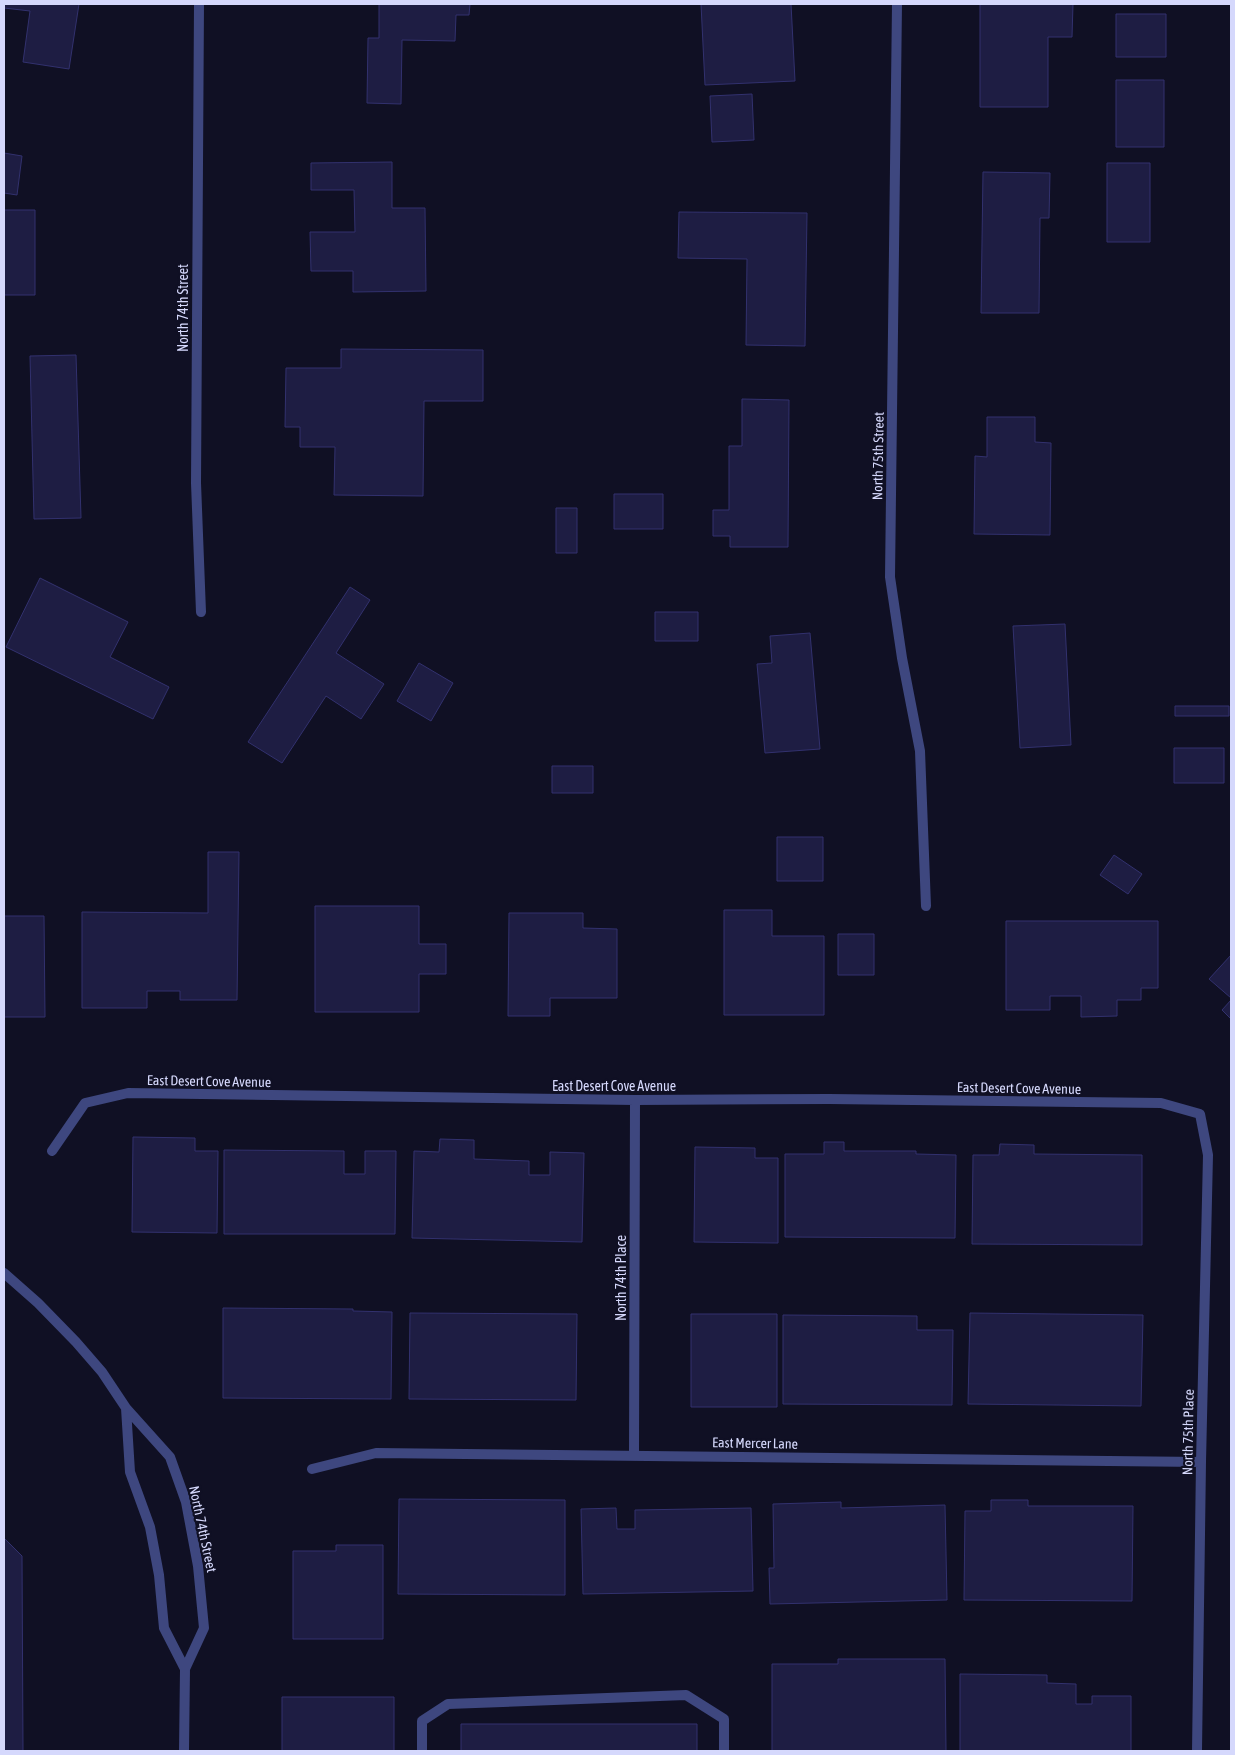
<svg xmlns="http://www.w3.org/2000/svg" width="1235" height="1755" viewBox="0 0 1235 1755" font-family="'Asap Condensed',sans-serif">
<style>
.building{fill:#1e1d43;stroke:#32316e}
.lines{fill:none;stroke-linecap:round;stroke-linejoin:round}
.minor{stroke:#3e477f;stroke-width:10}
.tertiary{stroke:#3e477f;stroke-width:10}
.labels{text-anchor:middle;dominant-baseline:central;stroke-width:4.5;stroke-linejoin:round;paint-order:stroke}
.street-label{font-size:14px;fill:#d5d8fc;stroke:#101024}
</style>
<rect width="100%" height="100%" fill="#101024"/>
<path class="building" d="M4,4h75l-10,65 -46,-7 7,-51 -26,-3z
M379,4h91l-1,11h-13l-1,26 -53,-1 -1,64 -34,-1 1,-65h11z
M701,4h90l4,77 -90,4z
M980,4h93l-1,33h-24v70h-68z
M1116,14h50v43h-50z
M1116,80h48v67h-48z
M752,94l2,46 -42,2 -2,-46z
M4,153l18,3 -5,39 -13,-2z
M392,162v46h33l1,83 -73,1v-21h-42l-1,-39h45l-1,-42h-43v-27z
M1107,163h43v79h-43z
M983,172l67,1 -1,45h-9l-1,95h-58z
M4,210h31v85h-31z
M679,212l128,1 -2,133 -59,-1 1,-86 -69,-1z
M341,349l142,1v51h-59l-1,95 -89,-1 1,-48h-35v-20h-15l1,-59h55z
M76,355l5,163 -47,1 -4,-163z
M742,399l47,1 -1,147h-58v-11h-17v-26h16v-64h13z
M987,417h48v25l16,1 -1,92 -76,-1 1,-78 12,1z
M614,494h49v35h-49z
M556,508h21v45h-21z
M40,578l88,44 -18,35 59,30 -16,32 -147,-72z
M350,587l20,13 -34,53 48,31 -23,35 -35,-23 -44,67 -34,-21z
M655,612h43v29h-43z
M1065,624l6,121 -51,3 -7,-122z
M810,633l10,116 -55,4 -8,-89 15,-1 -2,-27z
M419,663l34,20 -22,38 -34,-20z
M1175,706h54v10h-54z
M1174,748h50v35h-50z
M552,766h41v27h-41z
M777,837h46v44h-46z
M208,852h31l-2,148h-57v-9h-33v17h-65v-96l126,1z
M1114,855l28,19 -14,20 -28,-19z
M315,906h104v38h27v30h-27v38h-104z
M724,910h48v26h52v79h-100z
M509,913h74v15l34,1v69h-67v18h-42z
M4,916h40l1,101h-41z
M1006,921h152v67h-17v12h-24v16l-36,1v-21h-31v14h-44z
M838,934h36v41h-36z
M1231,955v43l-22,-19z
M1231,1000v19l-9,-9z
M133,1137l62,1v13h23l-1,82 -85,-1z
M440,1139l34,1v19l55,2v14h21v-23l34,1 -2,89 -170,-4 2,-87 25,1z
M824,1142h20v9h72v3l40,1 -1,83 -170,-1v-83h39z
M1000,1144l34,1v9l108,1v90l-170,-1 1,-89h26z
M695,1147l60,1v10h23v85l-84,-1z
M224,1150l120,1v23h21v-23h31l-1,83h-171z
M223,1308l130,1v2l39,1 -1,87 -168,-1z
M410,1313l167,1 -1,86 -167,-1z
M970,1313l173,2 -2,91 -173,-2z
M691,1314h86v93h-86z
M783,1315l134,1v14h36l-1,75 -169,-1z
M399,1499l166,1v95l-167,-1z
M991,1500h37v6h105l-1,95 -168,-1 1,-89h26z
M841,1502v6l104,-3 2,95 -177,4 -1,-36h5l-1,-64z
M616,1508l1,21h18v-19l116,-2 2,83 -170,3 -2,-85z
M4,1538l18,18 1,195h-19z
M336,1545h47v94h-90v-88h43z
M838,1659h107l1,92h-174v-87h66z
M960,1674l87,1v8l29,1v20h16v-8h39v55h-171z
M282,1697h112v54h-112z
M461,1724h236v27h-236z"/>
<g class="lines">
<path class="minor" d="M199,4l-3,479 5,129
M897,4l-7,573 12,81 18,93 6,155
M52,1151l33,-48 43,-10 507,7 194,-1 332,4 39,11 8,41 -7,307 -4,289
M634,1456l1,-356
M312,1469l64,-16 825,9
M422,1751v-30l26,-17 238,-9 38,24v32"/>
<path class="tertiary" d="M4,1273l34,30 38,39 26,30 24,36 44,49 16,45 12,64 6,62 -19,41 -1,82
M126,1408l4,64 20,55 9,48 5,53 21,41"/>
</g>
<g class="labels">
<g class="street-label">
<text transform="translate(183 308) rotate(-90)">North 74th Street</text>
<text transform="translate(878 456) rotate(-89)">North 75th Street</text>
<text transform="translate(209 1081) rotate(1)">East Desert Cove Avenue</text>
<text x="614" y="1086">East Desert Cove Avenue</text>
<text transform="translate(1019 1088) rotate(1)">East Desert Cove Avenue</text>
<text transform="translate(621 1278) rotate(-90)">North 74th Place</text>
<text transform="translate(1188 1432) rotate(-89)">North 75th Place</text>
<text transform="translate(755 1443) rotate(1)">East Mercer Lane</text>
<text transform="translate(203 1529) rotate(78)">North 74th Street</text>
</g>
</g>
<rect width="1235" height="1755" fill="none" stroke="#d5d8fc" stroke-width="10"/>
</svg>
